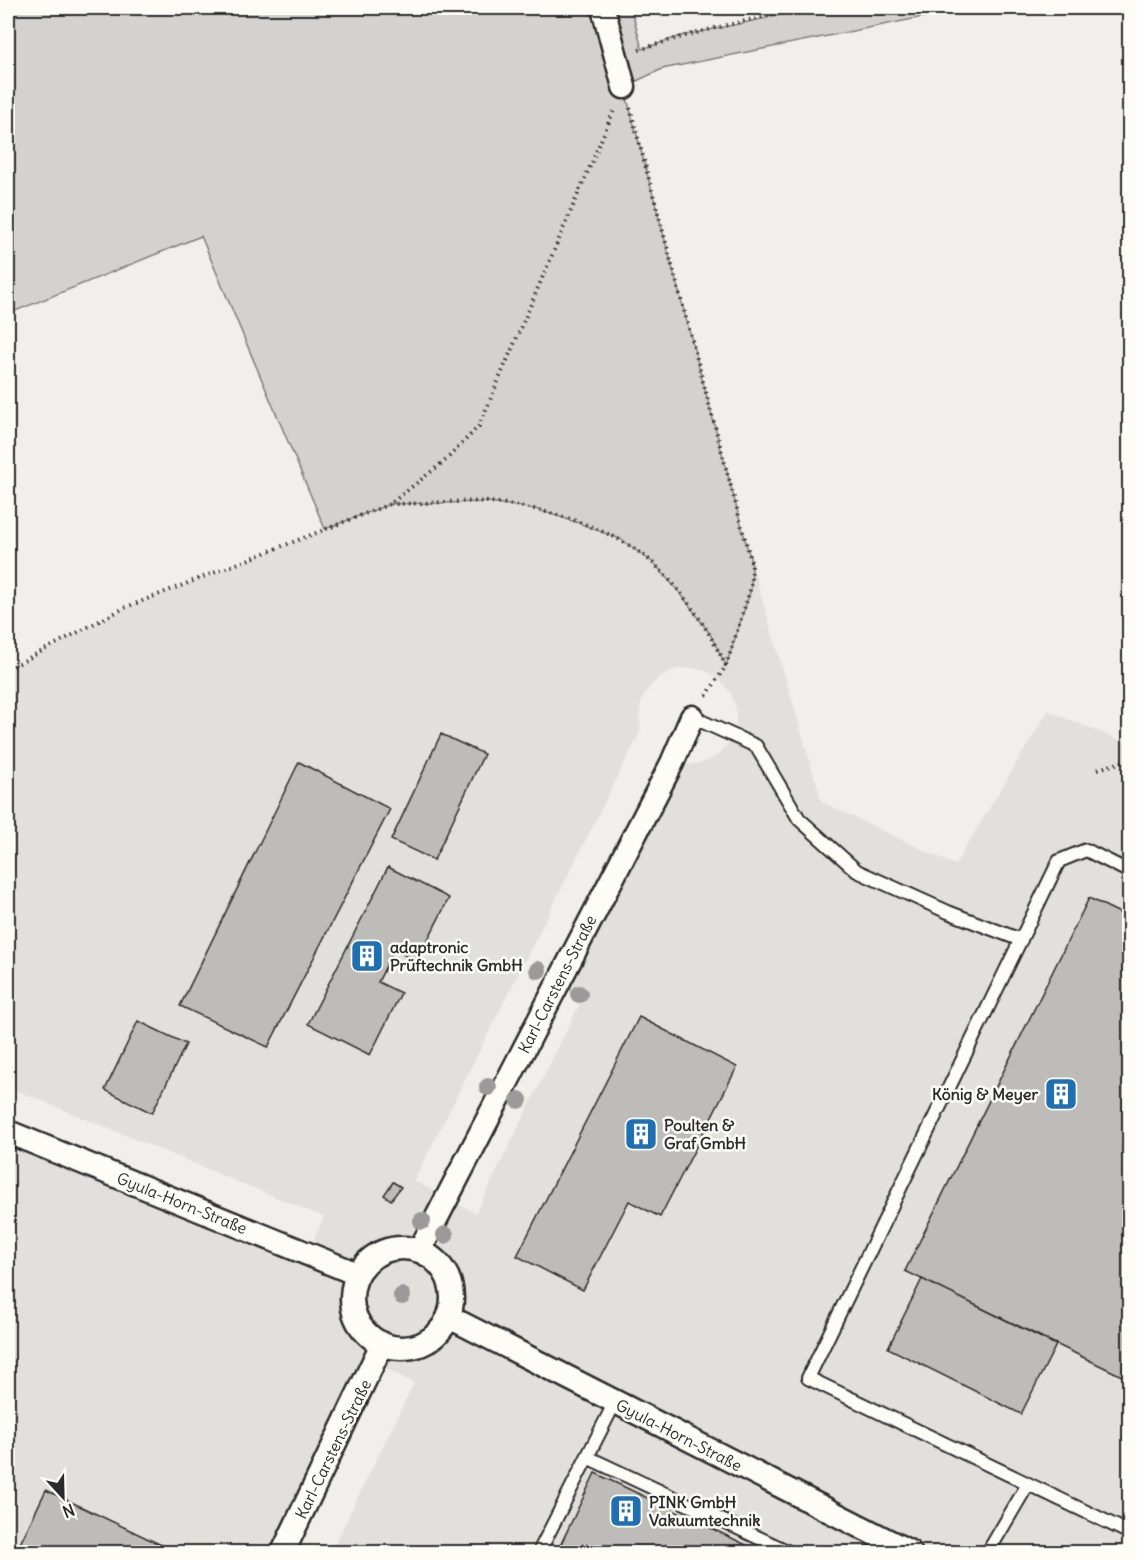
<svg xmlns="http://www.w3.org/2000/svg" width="1137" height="1560" viewBox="0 0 1137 1560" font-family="Delius,sans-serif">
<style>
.built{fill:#e1e0dc;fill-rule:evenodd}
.green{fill:#d3d2cf;stroke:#7f7e7d;stroke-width:1.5}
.building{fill:#bdbcb8;stroke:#2b2b2b;stroke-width:1.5}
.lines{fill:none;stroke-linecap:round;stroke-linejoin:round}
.lane-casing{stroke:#2b2b2b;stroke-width:16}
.street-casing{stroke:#2b2b2b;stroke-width:27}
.path{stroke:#2b2b2b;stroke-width:4;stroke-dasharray:1.5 4.5;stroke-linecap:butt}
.lane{stroke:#fdfcf7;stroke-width:12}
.street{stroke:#fdfcf7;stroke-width:22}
.tree{fill:#9b9a98}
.labels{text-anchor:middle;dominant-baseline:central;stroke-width:5;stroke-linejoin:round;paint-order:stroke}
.poi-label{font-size:16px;font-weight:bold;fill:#2b2b2b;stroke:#fdfcf7;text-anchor:start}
.street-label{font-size:16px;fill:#2b2b2b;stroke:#fdfcf7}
</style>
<rect width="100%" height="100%" fill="#f0efeb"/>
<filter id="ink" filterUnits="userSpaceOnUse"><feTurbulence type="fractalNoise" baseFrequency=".0167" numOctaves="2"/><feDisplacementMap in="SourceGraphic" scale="12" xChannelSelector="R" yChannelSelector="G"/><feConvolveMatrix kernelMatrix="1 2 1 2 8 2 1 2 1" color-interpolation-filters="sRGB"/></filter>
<g filter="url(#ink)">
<path class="built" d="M489,502l46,7 44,14 41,16 35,25 29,34 26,36 16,31 25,-76 1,-24 70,237 133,63 93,-154 81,33v808h-798l83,-169 -40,-20 -91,189h-275v-420l299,122 17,-37 -316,-130v-418l116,-61 266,-104zM691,668l16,3 11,7 13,15 5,16v17l-6,15 -11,13 -14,8 -17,3 -16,-2 -113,217 26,13 -109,220 -62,-32 227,-451 -2,-15 3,-16 8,-13 11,-10 15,-7z"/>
<path class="green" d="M8,8h623l11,41 39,-13 133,-28h154l-306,61 -38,18 128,478 -1,24 -25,77 -16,-32 -26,-36 -29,-34 -35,-25 -41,-16 -44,-14 -46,-7 -99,2 -65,25 -124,-293 -193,78z"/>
<path class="building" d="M441,734l43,20 -50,106 -43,-20z
M299,762l91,47 -122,238 -88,-41z
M388,867l61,31 -32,63 -23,-11 -16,32 23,11 -31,62 -62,-31z
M1089,898l41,20v462l-225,-109z
M639,1017l98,50 -77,150 -31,-16 -46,89 -66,-34z
M138,1021l48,23 -34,69 -47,-23z
M393,1182l8,5 -10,13 -7,-5z
M922,1279l134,66 -35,69 -133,-66z
M595,1473l166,79h-193l-9,-4z
M46,1490l130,62h-160z"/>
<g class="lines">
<g class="lane-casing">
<path id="lane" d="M692,717l64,29 43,73 58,52 91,41 73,28
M1130,872l-44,-22 -27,11 -251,517 322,155
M587,1457l202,95
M539,1552l76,-150
M988,1552l40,-68"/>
</g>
<g class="street-casing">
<path id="street" d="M603,8l21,79
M8,1132l349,142
M352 1298a50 50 0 1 1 100 0a50 50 0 1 1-100 0Z
M420,1250l252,-487 20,-46
M449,1317l461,235
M283,1552l99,-208"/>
</g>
<path class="path" d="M639,50c55,-18 111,-31 167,-42
M630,108l122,457 -1,22 -25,79 -21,32
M390,504c33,0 68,-4 100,-2 53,5 126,26 165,63 30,28 53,64 71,101
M8,669l116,-61 266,-104 56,-44 33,-34 135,-316
M1098,769l32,-9"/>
<use href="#lane" class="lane"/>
<use href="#street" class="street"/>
</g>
<g class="tree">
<circle cx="538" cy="970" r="9"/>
<circle cx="579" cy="994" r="9"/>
<circle cx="488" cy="1087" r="9"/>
<circle cx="519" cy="1100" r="9"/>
<circle cx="422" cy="1221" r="9"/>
<circle cx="445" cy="1235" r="9"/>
<circle cx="402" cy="1296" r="9"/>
</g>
</g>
<defs>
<g id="building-square" transform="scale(1.725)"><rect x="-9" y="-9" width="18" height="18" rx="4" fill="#1f6fb2" stroke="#fdfcf7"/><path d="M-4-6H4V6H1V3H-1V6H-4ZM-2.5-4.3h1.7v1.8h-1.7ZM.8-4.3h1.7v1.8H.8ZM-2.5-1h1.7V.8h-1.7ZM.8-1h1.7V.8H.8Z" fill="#fff"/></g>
</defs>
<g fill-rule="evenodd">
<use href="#building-square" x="367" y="956"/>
<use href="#building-square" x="1061" y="1094"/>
<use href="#building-square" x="641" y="1134"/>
<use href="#building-square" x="626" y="1511"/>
</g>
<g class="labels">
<g class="poi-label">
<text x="390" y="947">adaptronic<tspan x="390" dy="18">Prüftechnik GmbH</tspan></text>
<text x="1038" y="1094" text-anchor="end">König &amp; Meyer</text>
<text x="664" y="1125">Poulten &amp;<tspan x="664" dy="18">Graf GmbH</tspan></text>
<text x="649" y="1502">PINK GmbH<tspan x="649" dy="18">Vakuumtechnik</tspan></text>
</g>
<g class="street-label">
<text transform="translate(557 984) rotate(-63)">Karl-Carstens-Straße</text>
<text transform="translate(182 1203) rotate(22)">Gyula-Horn-Straße</text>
<text transform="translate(679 1435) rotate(27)">Gyula-Horn-Straße</text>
<text transform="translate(333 1449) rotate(-64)">Karl-Carstens-Straße</text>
</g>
</g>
<rect width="1137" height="1560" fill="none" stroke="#fdfcf7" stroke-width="30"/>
<rect x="15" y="15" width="1107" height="1530" fill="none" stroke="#2b2b2b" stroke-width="2" filter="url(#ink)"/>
<g transform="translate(63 1497) rotate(158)" stroke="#fdfcf7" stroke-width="4.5" paint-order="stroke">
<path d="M0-4.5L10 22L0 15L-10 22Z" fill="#2b2b2b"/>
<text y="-9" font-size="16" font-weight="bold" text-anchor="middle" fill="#2b2b2b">N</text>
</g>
</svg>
